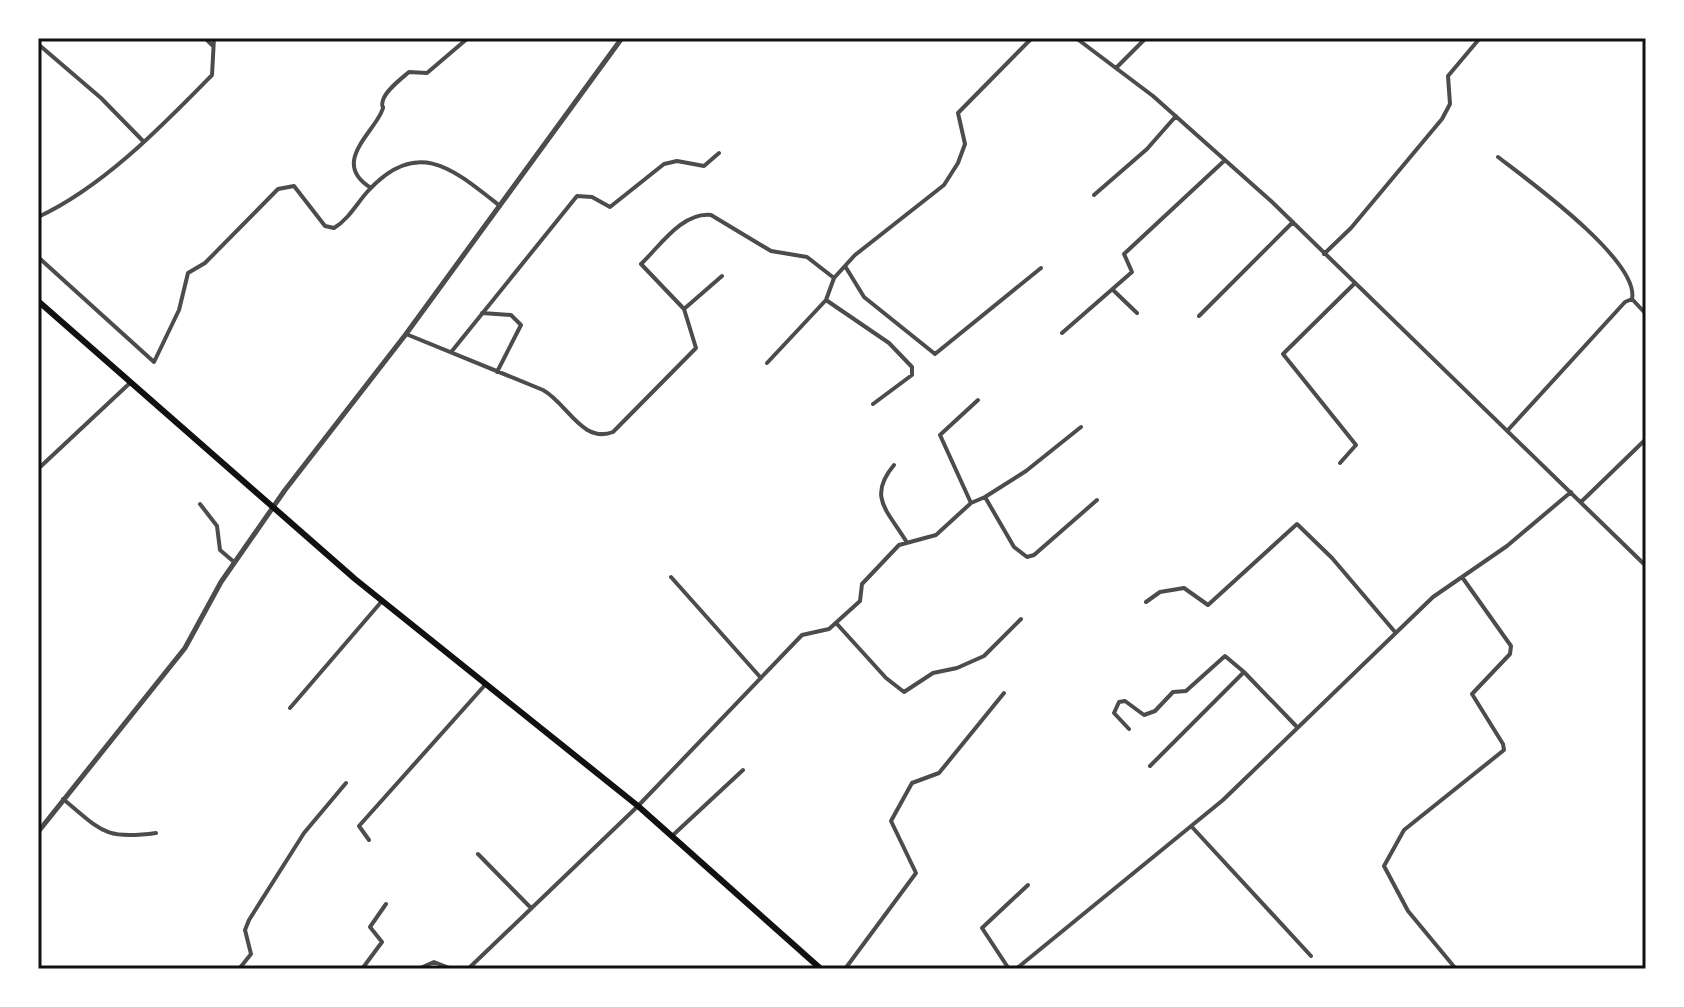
<svg xmlns="http://www.w3.org/2000/svg" width="1684" height="1007" viewBox="0 0 1684 1007" font-family="'Space Grotesk',sans-serif">
<style>
.lines{fill:none;stroke-linecap:round;stroke-linejoin:round}
.minor{stroke:#4c4c4c;stroke-width:4}
.tertiary{stroke:#4c4c4c;stroke-width:5}
.primary{stroke:#111;stroke-width:6}
.neatline{fill:none;stroke:#111;stroke-width:3}
</style>
<rect width="100%" height="100%" fill="#fff"/>
<g class="lines">
<path class="minor" d="M205,38l7,7
M1076,38l77,58 118,105 375,365
M38,44l63,54 42,43
M1116,68l30,-30
M1498,157c30,23 142,104 134,142
M371,188c-39,-24 -1,-52 10,-75 5,-11 -1,-2 2,-13 3,-10 18,-21 26,-28l18,1 41,-35
M1094,195l53,-46 29,-33
M38,217c65,-30 124,-91 174,-142l2,-37
M1324,254l27,-26 91,-109 8,-15 -2,-28 32,-38
M38,257l116,105 25,-52 9,-37 17,-10 73,-74 16,-3 31,40 9,2c15,-9 23,-25 34,-37 50,-54 85,-22 132,15
M845,266l19,31 71,57 106,-86
M1113,290l24,23
M826,300l63,43 23,24v8l-39,29
M684,309l-43,-45c19,-18 41,-52 70,-49l60,36 36,6 27,21
M482,313l29,2 10,10 -24,47
M1199,316l94,-94
M1062,333l70,-61 -8,-18 100,-93
M406,334l137,56c24,13 39,54 70,42l83,-84 -12,-39 38,-33
M452,351l125,-155 15,1 18,10 54,-43 13,-3 27,5 15,-13
M767,363l59,-63 8,-22 21,-23 89,-70 14,-22 7,-19 -7,-31 74,-75
M1508,430l117,-128 7,-3 14,15
M1340,463l16,-18 -73,-91 71,-70
M894,465c-27,32 -6,46 12,76
M38,469l93,-87
M985,497l41,-26 55,-44
M1581,502l65,-63
M971,503l14,-6 29,50 13,10 7,-2 63,-55
M200,504l17,22 3,24 14,12
M671,577l90,101
M1146,602l14,-10 24,-4 24,17 89,-81 35,34 63,74
M837,624l49,54 18,14 29,-19 24,-5 27,-12 37,-37
M290,708l92,-107
M1129,729l-15,-16 5,-11 6,-1 19,14 11,-4 18,-19 13,-1 39,-35 19,16
M1150,766l94,-94 53,55
M63,799c39,32 41,41 93,34
M1192,827l119,129
M672,836l71,-66
M369,840l-10,-14 126,-141
M478,854l53,54
M239,969l12,-15 -6,-24 4,-10 55,-87 42,-50
M362,969l20,-27 -12,-15 16,-23
M418,969l16,-7 18,7
M468,969l170,-163 164,-171 27,-6 31,-28 2,-17 37,-39 37,-10 35,-32 -31,-68 38,-35
M845,969l71,-96 -25,-52 21,-38 27,-10 65,-80
M1009,969l-27,-41 46,-43
M1016,969l207,-169 210,-203 74,-51 64,-54
M1456,969l-48,-58 -24,-45 20,-36 100,-80 -1,-6 -31,-50 38,-40 1,-8 -49,-69"/>
<path class="tertiary" d="M38,832l147,-184 36,-66 64,-92 121,-156 216,-296"/>
<path class="primary" d="M38,301l317,278 283,227 183,163"/>
</g>
<rect width="1684" height="1007" fill="none" stroke="#ffffff" stroke-width="80"/>
<rect x="40" y="40" width="1604" height="927" class="neatline"/>
</svg>
